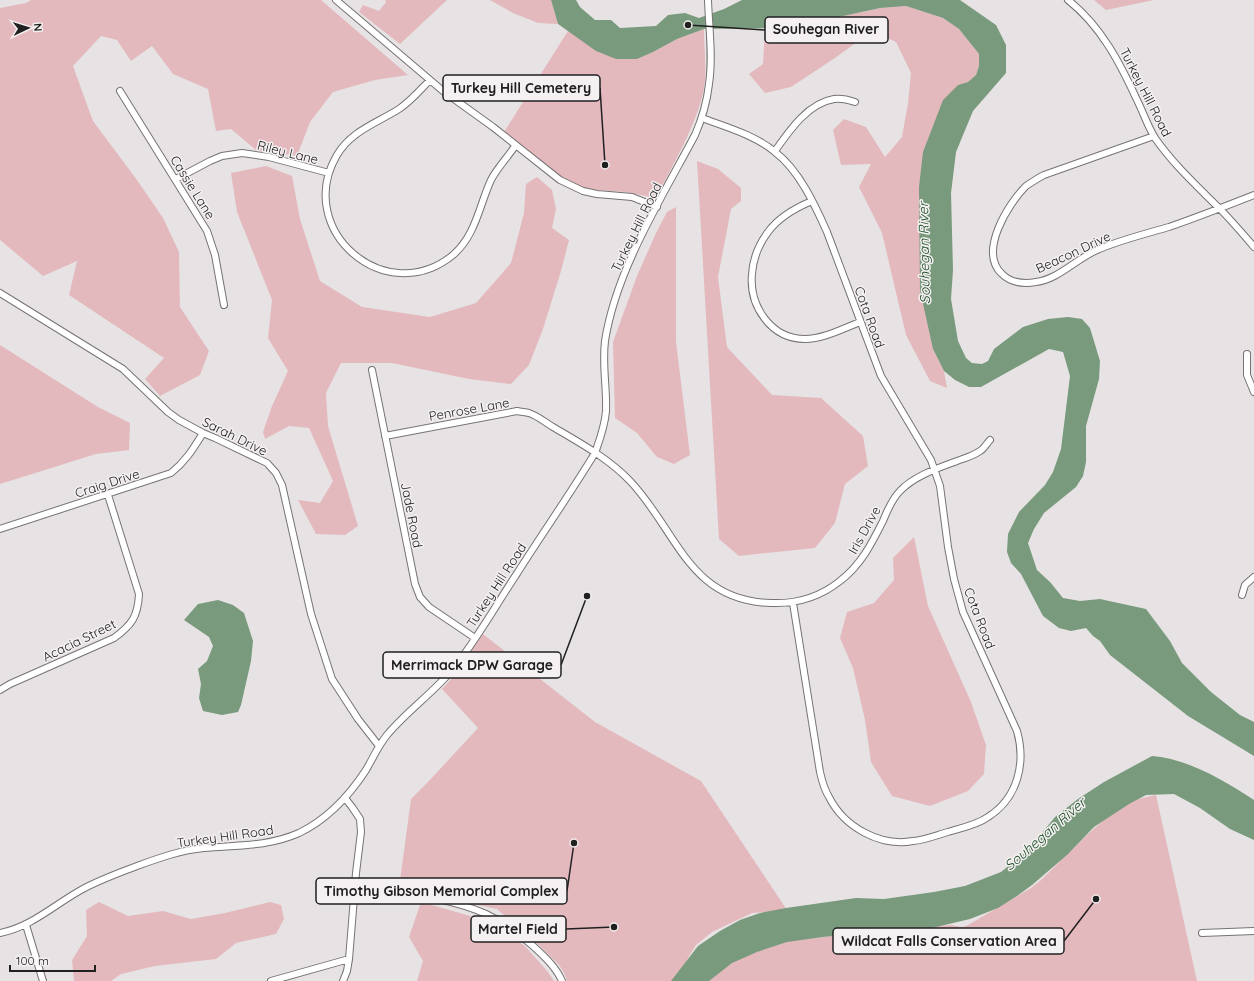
<svg xmlns="http://www.w3.org/2000/svg" width="1254" height="981" viewBox="0 0 1254 981" font-family="Quicksand,sans-serif">
<style>
.green{fill:#e3b9be}
.water{fill:#799a7d}
.lines{fill:none;stroke-linecap:round;stroke-linejoin:round}
.minor-casing{stroke:#777373;stroke-width:8}
.minor{stroke:#fff;stroke-width:6}
.labels{text-anchor:middle;dominant-baseline:central;stroke-width:3;stroke-linejoin:round;paint-order:stroke}
.street-label{font-size:13px;fill:#212020;stroke:#f5f0f1}
.water-label{font-size:14px;font-style:italic;fill:#194d26;stroke:#f5f0f1}
.leader{fill:none;stroke:#212020;stroke-width:1.5}
.callout-dot{fill:#212020;stroke:#f5f0f1;stroke-width:1.5}
.callout{fill:#f5f0f1;stroke:#212020;stroke-width:1.5}
.callout-label{font-size:14px;text-anchor:middle;font-weight:bold;fill:#212020}
</style>
<rect width="100%" height="100%" fill="#e7e3e4"/>
<path class="green" d="M31,0h290l87,75 -33,5 -42,12 -23,30 -13,34 -41,-6 -25,-21 -15,2 -8,-42 -35,-15 -21,-28 -21,15 -14,-21 -16,-4 -28,30 20,55 44,59 26,38 16,34 1,55 29,44 -9,24 -40,21 -15,-17 19,-21 -95,-63 8,-34 -34,15 -43,-36v-232l26,-5z
M385,0h62l-47,44 -41,-32 4,-7 16,6 7,-9z
M490,0h61l7,24 -20,-1 -25,-10z
M1094,0h60l-48,10z
M906,6l37,12 16,11 20,25v12l-3,9 -8,7 -10,3 -25,264 11,22 3,17 -17,-7 -24,-46 -24,-102 -23,-46 12,-23 -30,1 -8,-35 11,-11 22,8 19,30 17,-20 6,-34 3,-30 -15,-31 -24,-11 -37,27 -44,29 -26,6 -16,-19 14,-10 2,-36h23l92,-20z
M704,29c0,17 3,43 0,59 -7,37 -31,76 -48,110l-31,-6 -41,-3 -28,-14 -52,-43 64,-101 48,28h21l16,-7 24,-13z
M697,161l21,8 23,19v13l-10,8 -13,68 9,70 45,48 49,3 42,38 5,30 -23,18 -10,39 -20,25 -76,8 -20,-17z
M266,166l26,10 8,43 20,62 42,26 68,10 46,-14 35,-40 13,-50 2,-29 11,-7 15,13 4,19 -4,19 17,12 -8,31 -18,58 -14,36 -18,19 -42,-5 -77,-16h-51l-15,30 2,33 30,100 -13,9 -29,-1 -18,-34 22,3 13,-22 -24,-53 -20,-2 -24,13 -2,-7 9,-26 16,-35 -20,-33 4,-38 -35,-88 -6,-39z
M676,207v135l14,113 -16,9 -17,-7 -20,-24 -22,-15 -2,-76 24,-66 19,-43 11,-21z
M0,345l98,62 32,16 -1,27 -33,4 -96,30z
M914,537l14,69 43,96 15,43 -2,29 -16,17 -38,15 -38,-10 -21,-34 -6,-42 -12,-52 -13,-30 7,-26 27,-9 20,-23 -1,-22z
M483,634l112,88 106,59 86,129 -35,3 -40,19 -16,13 -7,11 -5,12 -10,13h-107l-3,-8 -5,-8 -20,-20 -42,-36 -98,-21 12,-89 17,-17 50,-54 -36,-39 13,-14z
M1156,795l41,186h-488l15,-14 23,-12 42,-14 36,-4 25,-6 100,-6 13,2 5,-2 63,-37 9,-7 49,-48 28,-24 17,-9z
M99,902l29,14 35,-5 28,8 34,-6 45,-11 11,3 3,14 -8,15 -40,9 -20,16 -61,7 -34,8 -10,7h-37l-2,-21 15,-24 -1,-26z
M421,902l67,19 37,25 23,26 6,9h-137l6,-20 -14,-24z"/>
<path class="water" d="M551,0h25l4,7 15,13h16l9,8 36,-2 12,-11 17,-2 14,5 25,-9 18,-9h218l36,25 10,20v28l-33,38 -17,41 -5,41 2,77 -2,29 7,42 8,17 6,5 10,1 6,-3 6,-12 29,-22 25,-8 20,-2 14,2 8,9 10,33 -1,18 -13,47v36l-3,14 -7,11 -32,26 -10,16 -6,14 9,27 13,12 13,16 17,3 20,-2 46,10 24,32 12,22 29,29 29,23 14,7v34l-66,-40 -78,-61 -10,-14 -7,-5 -7,-8 -15,3 -12,-3 -16,-12 -22,-42 -10,-11 -4,-11 1,-18 11,-22 26,-27 8,-13 8,-23 9,-73 -7,-24 -14,-3 -68,38h-12l-14,-7 -11,-9 -11,-22 -13,-59 -1,-103 4,-35 20,-52 15,-15 10,-3 8,-7 3,-9v-12l-20,-25 -16,-11 -37,-12 -26,2 -92,20 -84,1 -27,10 -24,13 -16,7h-21l-20,-8 -38,-27z
M218,600l15,5 11,8 9,28 -2,20 -10,44 -3,7 -16,3 -19,-4 -4,-13 2,-14 -3,-15 9,-8 6,-15 -4,-9 -25,-17 14,-16z
M1152,756c37,3 71,24 102,44v40l-24,-11 -30,-21 -26,-14 -28,1 -17,9 -35,23 -27,28 -35,30 -15,11 -19,12 -28,11 -72,17 -47,-2 -28,3 -36,5 -30,10 -25,11 -23,18h-38l27,-35 22,-15 20,-11 20,-7 26,-5 70,-10 28,1 50,-7 31,-6 36,-14 26,-21 28,-34 23,-18 26,-17z"/>
<g class="lines">
<g class="minor-casing">
<path id="minor" d="M336,0l107,91 50,36 67,53 23,11 14,3 35,3 25,10
M1068,0c33,26 52,63 69,100 6,12 11,27 18,38 18,26 42,48 64,70 12,12 24,26 35,39
M430,80c-10,10 -19,21 -31,29 -22,14 -48,22 -62,46 -44,75 49,155 116,100 23,-20 26,-49 38,-75 6,-12 17,-23 24,-34
M120,91l87,140 8,24 9,50
M702,118c24,9 53,17 73,34 24,18 40,53 52,80l54,144 50,84 9,26 8,61 6,32 9,33 54,119c9,32 1,67 -29,86 -11,8 -27,11 -40,15 -11,3 -23,8 -35,9 -33,6 -69,-14 -84,-44 -5,-8 -7,-16 -9,-25l-27,-169
M1154,136l-110,39c-6,3 -12,7 -18,11 -18,18 -48,66 -24,88 9,9 22,10 34,8 23,-3 40,-23 61,-32 23,-10 48,-16 72,-23 29,-10 57,-21 85,-32
M775,151c14,-20 33,-48 59,-52 7,-1 15,1 21,3
M176,179l34,-18 12,-5 20,-3 27,4 60,16
M812,201c-17,7 -33,16 -44,31 -9,12 -15,27 -16,42 -3,32 19,65 53,65 18,0 37,-10 55,-17
M0,293l123,76 45,43 11,8 24,13 12,5 52,25 9,10 6,12 29,129 21,65 26,40 21,27
M1247,354v21l7,17
M372,370l43,214 5,13 9,10 46,31
M385,436l132,-25c4,1 8,1 12,2 9,3 17,10 24,14 27,16 55,31 77,54 47,49 58,120 141,122 25,1 49,-6 69,-22 21,-16 32,-38 43,-60 4,-10 9,-22 17,-30 14,-15 38,-23 57,-30 8,-3 16,-5 23,-10 4,-2 7,-8 10,-11
M0,529l171,-56c15,-12 22,-24 32,-40
M1242,595l3,-10 9,-8
M0,690l10,-6 104,-46c18,-13 24,-22 25,-44l-31,-99
M355,884c41,8 93,13 131,30 17,8 33,20 47,32 11,10 23,21 29,35
M26,925l17,56
M0,933c31,-6 54,-28 81,-43 18,-10 38,-17 56,-24 22,-8 44,-16 67,-18 33,-3 63,-1 95,-15 29,-14 50,-37 67,-63 7,-12 12,-24 21,-35 20,-24 46,-42 66,-66 23,-28 43,-64 63,-94 26,-41 54,-81 79,-122 5,-14 10,-27 11,-42 1,-23 -4,-46 -1,-70 11,-71 56,-142 90,-206 7,-16 12,-33 14,-51 4,-27 0,-56 -1,-84
M1202,933l52,-2
M271,981l78,-22
M343,981l4,-10 2,-12 7,-86 5,-41 -1,-13 -8,-12 -7,-9"/>
</g>
<use href="#minor" class="minor"/>
</g>
<g class="labels">
<g class="street-label">
<text transform="translate(1146 92) rotate(63)">Turkey Hill Road</text>
<text transform="translate(288 152) rotate(14)">Riley Lane</text>
<text transform="translate(193 187) rotate(58)">Cassie Lane</text>
<text transform="translate(636 227) rotate(-64)">Turkey Hill Road</text>
<text transform="translate(1073 252) rotate(-25)">Beacon Drive</text>
<text transform="translate(870 317) rotate(70)">Cota Road</text>
<text transform="translate(469 409) rotate(-10)">Penrose Lane</text>
<text transform="translate(235 436) rotate(26)">Sarah Drive</text>
<text transform="translate(107 483) rotate(-18)">Craig Drive</text>
<text transform="translate(412 515) rotate(79)">Jade Road</text>
<text transform="translate(864 530) rotate(-61)">Iris Drive</text>
<text transform="translate(496 585) rotate(-57)">Turkey Hill Road</text>
<text transform="translate(980 618) rotate(69)">Cota Road</text>
<text transform="translate(79 640) rotate(-26)">Acacia Street</text>
<text transform="translate(225 836) rotate(-8)">Turkey Hill Road</text>
</g>
<g class="water-label">
<text transform="translate(924 253) rotate(-91)">Souhegan River</text>
<text transform="translate(1045 834) rotate(-41)">Souhegan River</text>
</g>
</g>
<path class="leader" d="M688 25L765 30M605 165L600 88M587 596L561 665M574 843L567 891M614 927L566 929M1096 899L1064 941"/>
<g class="callout-dot">
<circle cx="688" cy="25" r="4"/>
<circle cx="605" cy="165" r="4"/>
<circle cx="587" cy="596" r="4"/>
<circle cx="574" cy="843" r="4"/>
<circle cx="614" cy="927" r="4"/>
<circle cx="1096" cy="899" r="4"/>
</g>
<g class="callout">
<rect x="765" y="17" width="123" height="26" rx="4"/>
<rect x="443" y="75" width="157" height="26" rx="4"/>
<rect x="383" y="652" width="178" height="26" rx="4"/>
<rect x="316" y="878" width="251" height="26" rx="4"/>
<rect x="471" y="916" width="95" height="26" rx="4"/>
<rect x="833" y="928" width="231" height="26" rx="4"/>
</g>
<g class="callout-label">
<text x="826" y="34">Souhegan River</text>
<text x="521" y="93">Turkey Hill Cemetery</text>
<text x="472" y="670">Merrimack DPW Garage</text>
<text x="441" y="896">Timothy Gibson Memorial Complex</text>
<text x="518" y="934">Martel Field</text>
<text x="949" y="946">Wildcat Falls Conservation Area</text>
</g>
<g transform="translate(28 28) rotate(86)" stroke="#f5f0f1" stroke-width="3" paint-order="stroke">
<path d="M0-3L7 15L0 10L-7 15Z" fill="#212020"/>
<text y="-6" font-size="11" font-weight="bold" text-anchor="middle" fill="#212020">N</text>
</g>
<path d="M10 965v6h85v-6" fill="none" stroke="#212020" stroke-width="2"/>
<text x="16" y="965" font-size="12" fill="#212020" stroke="#f5f0f1" stroke-width="3" paint-order="stroke">100 m</text>
</svg>
